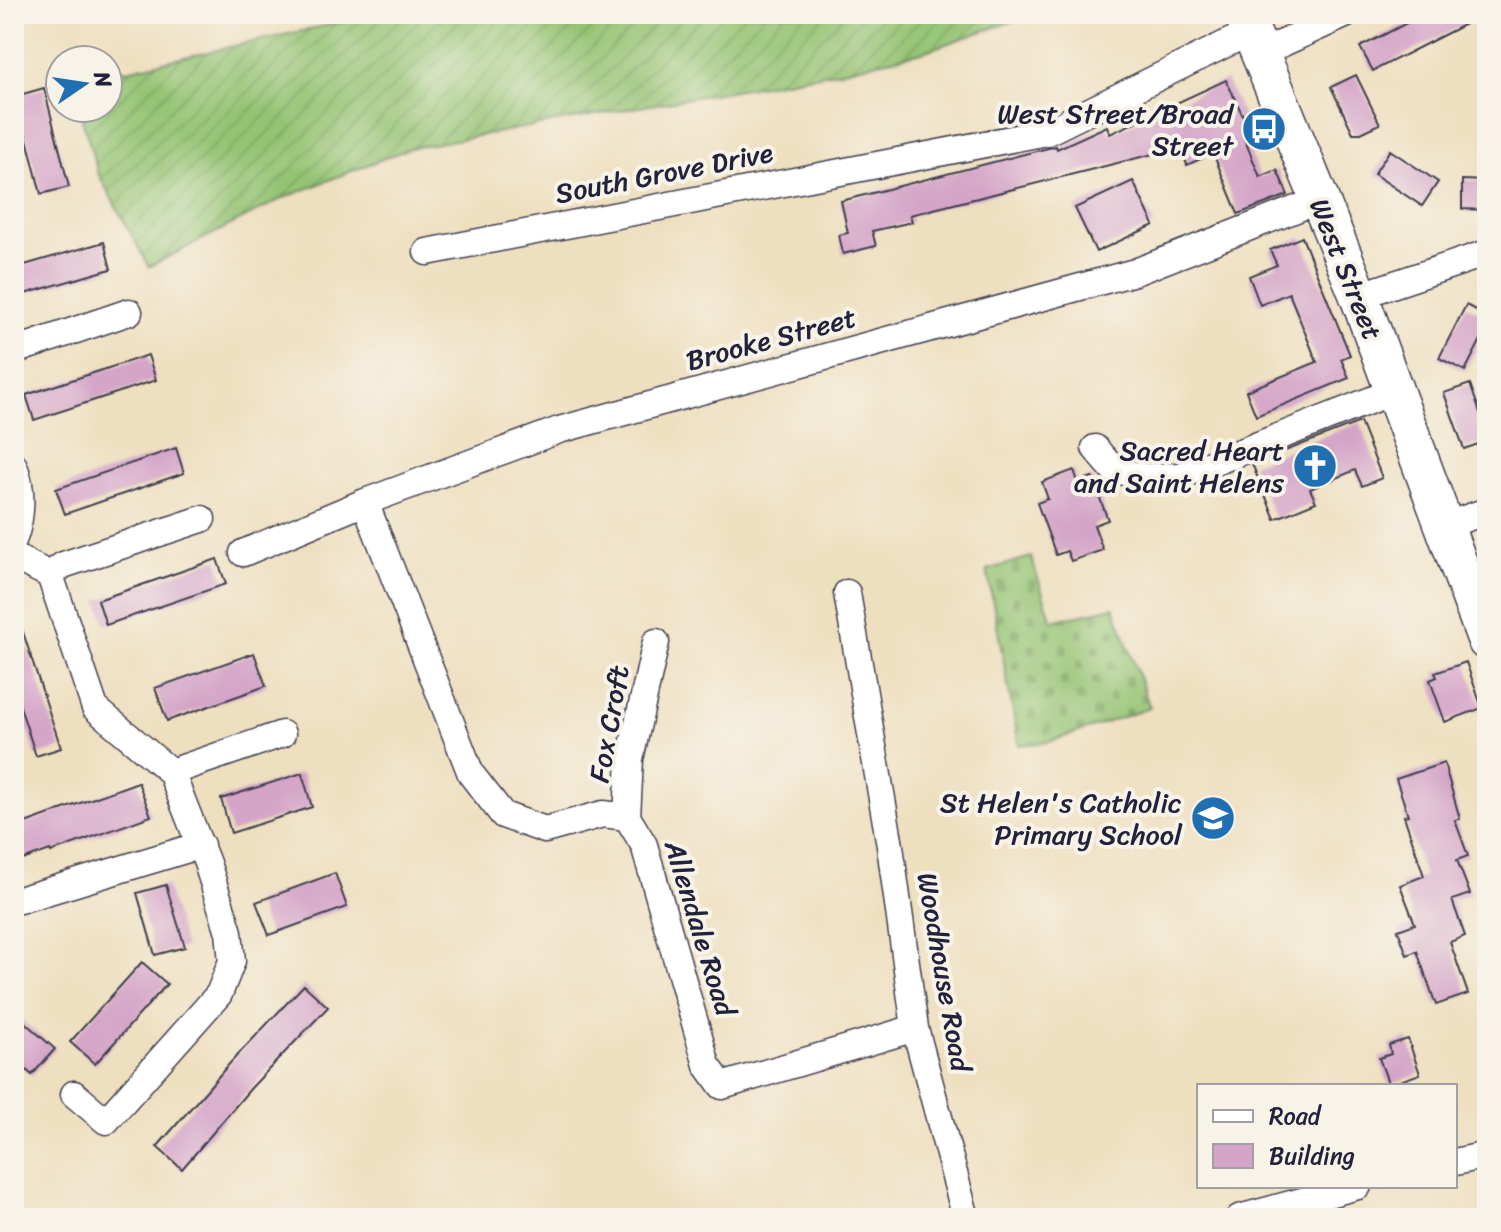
<svg xmlns="http://www.w3.org/2000/svg" width="1501" height="1232" viewBox="0 0 1501 1232" font-family="Sriracha,sans-serif">
<style>
.cemetery{fill:url(#cemetery-stones);stroke:#5b7357;stroke-width:2}
.garden{fill:url(#garden-furrows);stroke:#5b7357;stroke-width:2}
.building{fill:#d4a5c8}
.lines{fill:none;stroke-linecap:round;stroke-linejoin:round}
.minor-casing{stroke:#413e4f;stroke-width:29}
.secondary-casing{stroke:#413e4f;stroke-width:41}
.minor{stroke:#fff;stroke-width:26}
.secondary{stroke:#fff;stroke-width:38}
.labels{text-anchor:middle;dominant-baseline:central;stroke-width:8;stroke-linejoin:round;paint-order:stroke}
.poi-label{font-size:28px;fill:#22223b;stroke:#f7f3e8;text-anchor:end}
.street-label{font-size:28px;fill:#22223b;stroke:#f7f3e8}
</style>
<defs>
<pattern id="cemetery-stones" width="16" height="16" patternUnits="userSpaceOnUse" patternTransform="scale(2)"><rect width="16" height="16" fill="#94c473"/><path d="M2 7V4a2 2 0 0 1 4 0v3zM10 15v-3a2 2 0 0 1 4 0v3z" fill="#7fa864"/></pattern>
<pattern id="garden-furrows" width="10" height="10" patternUnits="userSpaceOnUse" patternTransform="scale(2)"><rect width="10" height="10" fill="#94c473"/><path d="M-1 1l2-2M0 10L10 0M9 11l2-2" fill="none" stroke="#7fa864"/></pattern>
</defs>
<rect width="100%" height="100%" fill="#f7f3e8"/>
<filter id="ink" filterUnits="userSpaceOnUse"><feTurbulence type="fractalNoise" baseFrequency=".0125" numOctaves="2"/><feDisplacementMap in="SourceGraphic" scale="16" xChannelSelector="R" yChannelSelector="G"/><feConvolveMatrix kernelMatrix="1 2 1 2 8 2 1 2 1" color-interpolation-filters="sRGB"/></filter>
<filter id="wash" filterUnits="userSpaceOnUse"><feTurbulence type="fractalNoise" baseFrequency=".006" numOctaves="4" result="noise"/><feDisplacementMap in="SourceGraphic" scale="32" xChannelSelector="R" yChannelSelector="G"/><feGaussianBlur stdDeviation="1.8" result="paint"/><feColorMatrix in="noise" values="0 0 0 0 0 0 0 0 0 0 0 0 0 0 0 0 0 1.4 0 .05"/><feComposite in="paint" operator="in"/></filter>
<g filter="url(#wash)">
<rect width="100%" height="100%" fill="#eedfbf"/>
<path class="cemetery" d="M1031,557l21,64 62,-14 36,101 -101,34 -30,3 -32,-175z"/>
<path class="garden" d="M378,14h656l-112,38 -87,20 -425,76 -129,51 -132,68 -51,-94 -19,-65h29v-34z"/>
<g id="blocks">
<path class="building" d="M1424,14h61l-112,57 -13,-24z
M1356,75l24,49 -19,9h-8l-22,-46z
M1226,80l26,55 -8,3 16,39 17,-7 11,25 -50,19 -25,-61 -26,12 -6,-18 -271,68 2,7 -40,9 4,15 -33,8 -4,-19 9,-2 -7,-32 215,-55 1,3 50,-23 3,8z
M44,88l25,99 -28,7 -25,-98z
M1390,150l48,32 -16,24 -48,-32z
M1462,180l25,1v29l-25,-1z
M1133,181l21,44 -58,27 -21,-44z
M1302,237l48,118 -9,4 8,19 -93,38 -10,-25 71,-29 -28,-69 -29,12 -11,-29 28,-11 -7,-15z
M104,242l7,27 -97,28v-29z
M1466,305l21,11v12l-22,43 -26,-13z
M148,355l8,25 -122,40 -8,-25z
M1470,384l17,49v8l-23,8 -20,-56z
M1360,422l22,56 -20,8 -7,-16 -45,19 6,13 -41,17 -23,-55z
M176,448l8,25 -119,41 -9,-25z
M1074,470l4,12 14,-5 16,43 -14,5 9,25 -32,11 -4,-10 -11,4 -19,-52 11,-4 -6,-17z
M217,559l9,25 -120,41 -8,-25z
M18,617l43,131 -25,8 -22,-68v-70z
M254,653l12,33 -99,35 -12,-33z
M1466,662l16,46 -37,14 -15,-42 7,-3 -2,-4z
M1444,763l16,56 -5,1 13,36 -11,4 13,34 -18,6 13,36 -15,6 18,52 -32,11 -19,-54 -10,4 -9,-25 17,-6 -15,-39 24,-9 -20,-60 4,-1 -12,-36z
M302,773l10,34 -81,26 -10,-34z
M138,782l13,34 -100,36 -1,-2 -36,13v-36z
M335,873l12,34 -78,28 -13,-33z
M166,885l19,62 -30,8 -18,-62z
M142,962l25,22 -72,80 -25,-22z
M304,985l24,22 -77,81 -69,81 -25,-22 74,-85z
M14,1013l41,36 -23,26 -18,-16z
M1408,1039l12,35 -31,11 -10,-27 12,-4 -2,-9z"/>
</g>
</g>
<g filter="url(#ink)">
<use href="#blocks" fill-opacity="0" stroke="#413e4f" stroke-width="2"/>
<g class="lines">
<g class="minor-casing">
<path id="minor" d="M1261,53l86,-39
M427,252l620,-120 205,-101
M1359,296l128,-43
M14,351l115,-39
M1095,448l18,21 29,8 38,-1 214,-85
M14,466c9,22 8,50 0,72
M365,502l106,272 32,41 42,15 58,-16 24,3 17,28 63,220 15,21 193,-58
M1444,526l43,-15
M243,553l122,-51 194,-72 576,-158 184,-72
M14,557l36,18 45,133 76,64 36,91 22,69 3,29 -13,33 -113,127 -32,-27
M50,575l13,-10 139,-46
M847,593l43,253 25,182 51,190
M171,772l111,-38
M627,817l3,-58 26,-117
M19,900l182,-55
M1455,1162l32,-7
M1239,1218l119,-32"/>
</g>
<g class="secondary-casing">
<path id="secondary" d="M1244,14l115,282 128,345"/>
</g>
<use href="#minor" class="minor"/>
<use href="#secondary" class="secondary"/>
</g>
</g>
<defs>
<g id="bus-disc" transform="scale(2.3)"><circle r="9.5" fill="#1f6fb2" stroke="#f7f3e8"/><path d="M-5-6H5V4H4V6H2V4H-2V6H-4V4H-5ZM-3.5-4V0h7V-4ZM-3.5 1.2v1.5H-2V1.2ZM2 1.2v1.5H3.5V1.2Z" fill="#fff"/></g>
<g id="church-disc" transform="scale(2.3)"><circle r="9.5" fill="#1f6fb2" stroke="#f7f3e8"/><path d="M-1.2-6h2.4v3.5h3.3v2.4h-3.3V6h-2.4V-.1h-3.3v-2.4h3.3Z" fill="#fff"/></g>
<g id="school-disc" transform="scale(2.3)"><circle r="9.5" fill="#1f6fb2" stroke="#f7f3e8"/><path d="M0-5L7-2L0 1L-7-2ZM-4 1L0 2.5L4 1V4Q0 6-4 4Z" fill="#fff"/></g>
</defs>
<g fill-rule="evenodd">
<use href="#bus-disc" x="1264" y="129"/>
<use href="#church-disc" x="1315" y="466"/>
<use href="#school-disc" x="1213" y="818"/>
</g>
<g class="labels">
<g class="poi-label">
<text x="1233" y="113">West Street/Broad<tspan x="1233" dy="32">Street</tspan></text>
<text x="1284" y="450">Sacred Heart<tspan x="1284" dy="32">and Saint Helens</tspan></text>
<text x="1182" y="802">St Helen's Catholic<tspan x="1182" dy="32">Primary School</tspan></text>
</g>
<g class="street-label">
<text transform="translate(664 173) rotate(-11)">South Grove Drive</text>
<text transform="translate(1346 269) rotate(68)">West Street</text>
<text transform="translate(771 339) rotate(-15)">Brooke Street</text>
<text transform="translate(609 724) rotate(-80)">Fox Croft</text>
<text transform="translate(700 928) rotate(73)">Allendale Road</text>
<text transform="translate(944 972) rotate(80)">Woodhouse Road</text>
</g>
</g>
<rect width="1501" height="1232" fill="none" stroke="#f7f3e8" stroke-width="48"/>
<rect x="1197" y="1084" width="260" height="104" fill="#f7f3e8" stroke="#a29fa3" stroke-width="2"/>
<rect x="1213" y="1110" width="40" height="12" fill="#ffffff" stroke="#a29fa3" stroke-width="2"/>
<text x="1269" y="1124" font-size="24" fill="#22223b">Road</text>
<rect x="1213" y="1144" width="40" height="24" fill="#d4a5c8" stroke="#a29fa3" stroke-width="2"/>
<text x="1269" y="1164" font-size="24" fill="#22223b">Building</text>
<g transform="translate(84 84) rotate(77)"><circle r="38" fill="#f7f3e8" stroke="#a29fa3" stroke-width="2"/>
<path d="M0-6L14 30L0 20L-14 30Z" fill="#1f6fb2"/>
<text y="-12" font-size="22" font-weight="bold" text-anchor="middle" fill="#22223b">N</text>
</g>
</svg>
